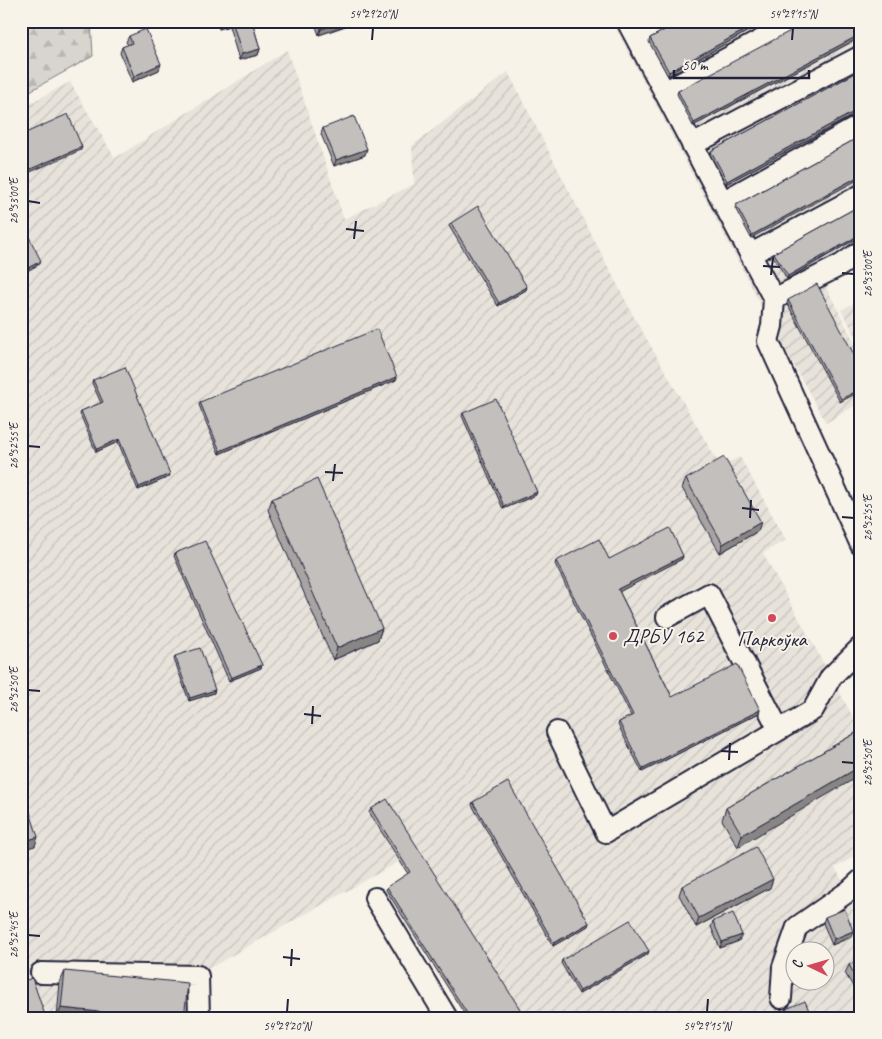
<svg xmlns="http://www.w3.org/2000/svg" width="882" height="1039" viewBox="0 0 882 1039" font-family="Caveat,sans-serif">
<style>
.industrial{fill:url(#industrial-furrows);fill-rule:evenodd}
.forest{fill:url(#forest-firs);stroke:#7d7c85}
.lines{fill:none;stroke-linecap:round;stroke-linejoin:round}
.minor-casing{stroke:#22223b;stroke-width:24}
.minor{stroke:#f7f3e8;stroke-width:20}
.wall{fill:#a7a4a3;stroke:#22223b}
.shaded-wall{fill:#888684;stroke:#22223b}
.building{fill:#c2bfbd;stroke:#22223b}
.ticks{fill:none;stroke:#22223b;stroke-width:2}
.poi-dot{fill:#d1495b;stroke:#f7f3e8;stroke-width:2}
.labels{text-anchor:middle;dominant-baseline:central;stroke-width:4;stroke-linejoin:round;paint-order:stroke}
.poi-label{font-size:21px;fill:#22223b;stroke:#f7f3e8;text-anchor:start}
.neatline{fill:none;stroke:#22223b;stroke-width:2}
.ticks-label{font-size:12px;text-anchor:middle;fill:#22223b}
</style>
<defs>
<pattern id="industrial-furrows" width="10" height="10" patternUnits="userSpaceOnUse" patternTransform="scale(1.25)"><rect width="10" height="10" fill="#e7e3db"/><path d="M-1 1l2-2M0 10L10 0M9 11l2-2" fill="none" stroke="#c6c2bd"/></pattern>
<pattern id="forest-firs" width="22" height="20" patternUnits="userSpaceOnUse" patternTransform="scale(1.25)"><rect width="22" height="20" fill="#d8d5cf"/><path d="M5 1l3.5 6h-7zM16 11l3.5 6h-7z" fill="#b9b7b3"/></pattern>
</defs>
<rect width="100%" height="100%" fill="#f7f3e8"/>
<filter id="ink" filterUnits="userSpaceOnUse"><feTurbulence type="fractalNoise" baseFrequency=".02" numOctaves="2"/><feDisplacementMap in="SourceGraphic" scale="10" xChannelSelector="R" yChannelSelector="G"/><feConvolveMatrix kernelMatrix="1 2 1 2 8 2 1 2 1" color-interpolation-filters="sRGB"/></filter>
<g filter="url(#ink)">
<path class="industrial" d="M612,21h249v245l-35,21 35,68v47l-35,21 -54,-97z
M287,50l57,169 70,-35 -2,-38 96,-74 126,245 86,149 20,-9 46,83 -23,13 95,173h3v126l-26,16 26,43v107h-339l-122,-157 -194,109 2,48h-187v-783l3,-2 -3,-8v-117l49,-26 45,76zM794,952h30v30h-30z
M861,299v46l-20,-35z"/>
<path class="forest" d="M21,21h70l2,35 -72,40z"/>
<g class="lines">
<g class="minor-casing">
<path id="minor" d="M627,21l147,278 -2,27 -4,15 93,204
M636,38l31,-17
M664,92l133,-71
M692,145l169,-89
M722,202l139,-77
M751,254l110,-59
M774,299l67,-34 20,-14
M667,617l42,-23 70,136
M557,732l49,100 207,-122 18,-33 30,-30
M375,898l72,120
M41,973l157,3 1,42
M781,998l2,-31 14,-40 52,-36 12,-11"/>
</g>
<use href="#minor" class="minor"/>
</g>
<path class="wall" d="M216,21h36l8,28 -2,6 -19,5 -10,-34 -10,3z
M314,21h36l-2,4 -29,10z
M681,21h85l-98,55 -19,-34 1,-4z
M861,21v16l-168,89 -16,-32 1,-3z
M129,36l30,34 -27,12 -12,-29 2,-6 6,-2 -2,-3z
M861,70v41l-135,73 -16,-30 1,-3z
M323,128l42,27 -31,11 -13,-32z
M861,136l-110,102 -16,-30 1,-3z
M861,205v31l-74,43 -14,-23 1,-3z
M451,223l75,67 -28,16 -49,-80z
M788,300l73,68 -21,34 -53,-99z
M93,380l77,94 -1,3 -31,13 -20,-48 -22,10 -16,-38 1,-3 20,-8 -9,-20z
M396,380l-177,74 -20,-49 1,-3z
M463,413l73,82 -33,14 -41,-93z
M686,479l72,52 -38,22 -38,-65z
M272,499l110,129 -4,12 -45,20 -65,-150z
M175,553l87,112 -1,3 -32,13 -55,-125z
M683,556l-1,3 -63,32 53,106 88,13 -1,3 -117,59 -24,-47 1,-3 12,-6 -76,-152 1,-3z
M175,656l39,37 -25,8 -15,-42z
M861,730l-123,117 -16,-27 4,-12z
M473,802l115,124 -35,20 -81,-141z
M371,809l154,209h-58l-81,-128 1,-3 21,-13 -39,-62z
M682,886l88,2 -74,39 -17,-32z
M825,917l26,20 -19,8 -9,-22z
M713,921l26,20 -19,7 -9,-21z
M648,954l-69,40 -18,-31 1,-3z
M861,958v42l-16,-27 4,-8z
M65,971l119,47h-127l3,-36z
M786,1009l26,9h-27l-2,-3z"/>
<path class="shaded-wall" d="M227,21h4l-2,5 -10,3 2,-6z
M344,21h6l-2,4 -29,10 2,-6z
M640,21h4l-8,5 1,-3z
M761,21h5l-98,55 1,-4z
M861,34v3l-168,89 1,-3z
M260,49l-2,6 -19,5 3,-6z
M161,64l-2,6 -27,12 2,-6z
M861,108v3l-135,73 1,-3z
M82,147l-1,3 -60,26v-3z
M367,149l-2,6 -31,11 2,-6z
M861,175v3l-110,60 1,-3z
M861,234v2l-74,43 1,-3z
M41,261l-1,3 -17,9 1,-3z
M527,287l-1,3 -28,16 1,-3z
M397,377l-1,3 -177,74 1,-3z
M861,389v2l-21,11 1,-3z
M119,439l-1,3 -22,10 1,-3z
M170,474l-1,3 -31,13 1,-3z
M537,492l-1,3 -33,14 1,-3z
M761,522l-3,9 -38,22 3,-9z
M683,556l-1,3 -65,34 1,-4z
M382,628l-4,12 -45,20 4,-12z
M262,665l-1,3 -32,13 2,-3z
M215,690l-1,3 -25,8 1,-3z
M760,710l-1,3 -117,59 1,-3z
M861,766v9l-123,72 4,-12z
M38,837l-3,9 -14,4v-8z
M773,879l-3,9 -74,39 3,-9z
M589,923l-1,3 -35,20 1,-3z
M853,931l-2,6 -19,8 2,-6z
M742,935l-3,6 -19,7 2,-6z
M649,951l-1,3 -69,40 1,-3z
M61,1008l96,10h-100z"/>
<path class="building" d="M232,21h20l8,28 -18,5z
M318,21h26l-23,8z
M681,21h80l-92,51 -19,-34z
M809,21h52v13l-167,89 -16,-32z
M146,29l15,35 -27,12 -12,-29 10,-4 -3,-7z
M861,70v38l-134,73 -16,-30z
M68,114l14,33 -61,26v-38z
M354,116l13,33 -31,11 -13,-32z
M861,136v39l-109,60 -16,-30z
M861,205v29l-73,42 -14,-23z
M478,206l49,81 -28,16 -48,-80z
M26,231l15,30 -17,9 1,2 -4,1v-40z
M817,284l44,84v21l-20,10 -53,-99z
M21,292l3,8 -3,1z
M377,329l20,48 -177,74 -20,-49z
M125,367l45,107 -31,13 -20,-48 -22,10 -16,-38 22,-9 -10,-22z
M496,399l41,93 -33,14 -41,-93z
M724,457l37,65 -38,22 -37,-65z
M317,479l65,149 -45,20 -65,-149z
M670,528l13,28 -65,33 54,108 65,-33 23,46 -117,59 -24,-47 14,-7 -77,-154 43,-22 10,20z
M205,541l57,124 -31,13 -56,-125z
M200,648l15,42 -25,8 -15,-42z
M861,730v36l-119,69 -16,-27z
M508,782l81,141 -35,20 -81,-141z
M21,784l17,53 -17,5z
M387,799l138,218 -1,1h-54l-83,-131 23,-15 -39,-63z
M756,847l17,32 -74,39 -17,-32z
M845,909l8,22 -19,8 -9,-22z
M733,913l9,22 -20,7 -9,-21z
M630,920l19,31 -69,40 -18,-31z
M861,958v28l-12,-21z
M65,971l123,12 -4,35h-27l-96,-10z
M32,978l14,40h-25v-36z
M805,1001l7,17h-23l-3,-9z"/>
</g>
<path class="ticks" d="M372,40l1,-12M792,40l1,-12M28,201l12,2M346,229l18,2M354,239l2,-18M763,266l17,1M842,273l12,1M771,275l2,-17M28,446l12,1M325,472l18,1M333,481l2,-17M742,508l17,2M842,517l12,1M750,518l1,-18M28,690l12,1M304,714l17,2M312,724l1,-18M721,751l17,1M729,760l1,-17M842,762l12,1M28,935l12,1M283,957l17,2M291,966l1,-17M287,1012l1,-13M707,1012l1,-13"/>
<g class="poi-dot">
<circle cx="772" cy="618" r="5"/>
<circle cx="613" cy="636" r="5"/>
</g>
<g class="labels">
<g class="poi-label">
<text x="623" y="636">ДРБУ 162</text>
<text x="772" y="639" text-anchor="middle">Паркоўка</text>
</g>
</g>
<rect width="882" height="1039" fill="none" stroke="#f7f3e8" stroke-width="55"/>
<g transform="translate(810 966) rotate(275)"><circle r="24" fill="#f7f3e8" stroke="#a29fa3"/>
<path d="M0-4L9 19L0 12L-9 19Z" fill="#d1495b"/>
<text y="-8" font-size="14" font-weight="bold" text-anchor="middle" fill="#22223b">С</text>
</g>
<path d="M674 70v8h135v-8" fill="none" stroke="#22223b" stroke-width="2.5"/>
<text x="682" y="70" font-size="15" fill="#22223b" stroke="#f7f3e8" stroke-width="4" paint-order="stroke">50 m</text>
<rect x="28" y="28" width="826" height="984" class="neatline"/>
<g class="ticks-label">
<text x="373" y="18">54°29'20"N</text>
<text x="793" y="18">54°29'15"N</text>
<text transform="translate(14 201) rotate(-90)" y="4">26°53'00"E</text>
<text transform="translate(868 274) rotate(-90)" y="4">26°53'00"E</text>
<text transform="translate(14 446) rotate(-90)" y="4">26°52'55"E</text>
<text transform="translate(868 518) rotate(-90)" y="4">26°52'55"E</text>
<text transform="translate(14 690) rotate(-90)" y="4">26°52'50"E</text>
<text transform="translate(868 763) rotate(-90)" y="4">26°52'50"E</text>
<text transform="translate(14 935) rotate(-90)" y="4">26°52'45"E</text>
<text x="287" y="1030">54°29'20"N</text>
<text x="707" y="1030">54°29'15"N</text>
</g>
</svg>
